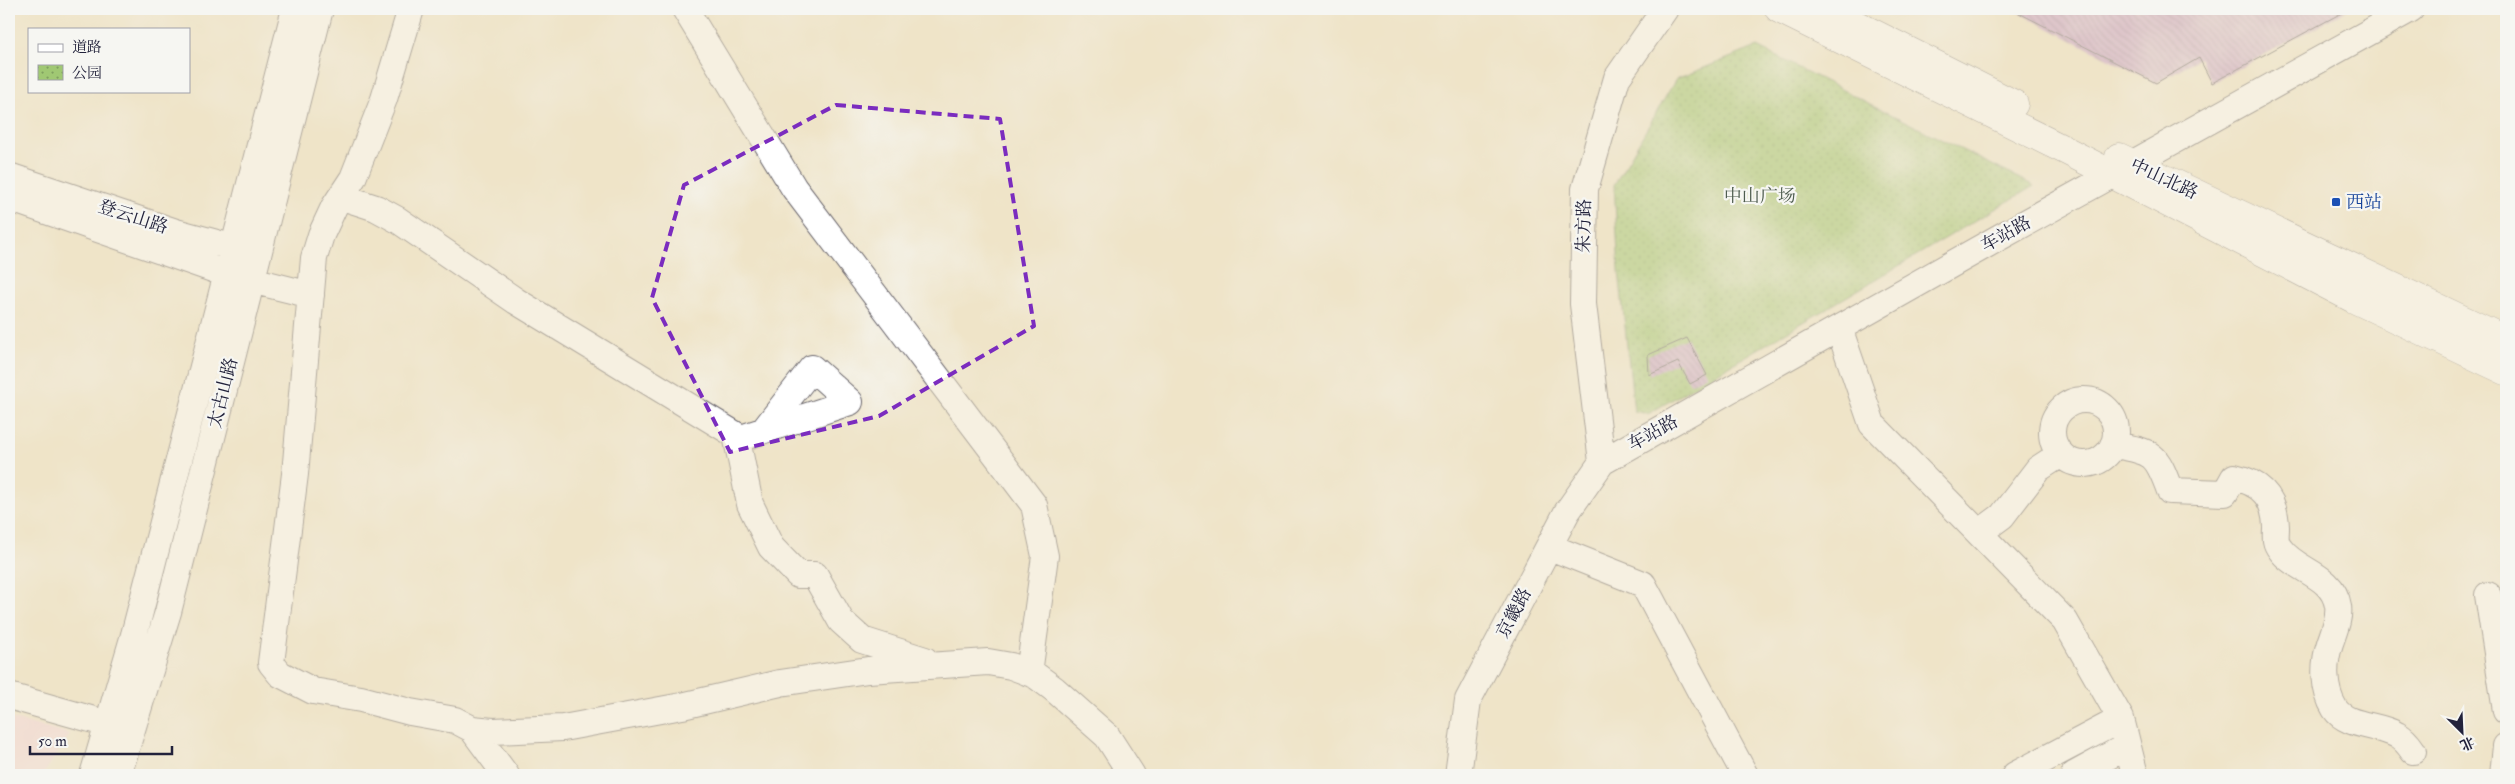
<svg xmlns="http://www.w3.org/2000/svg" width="2515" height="784" viewBox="0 0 2515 784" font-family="'IM FELL Double Pica','Noto Serif SC',serif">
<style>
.built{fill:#f4cfdc}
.park{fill:url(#park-dots);stroke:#617557}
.building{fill:url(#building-back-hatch)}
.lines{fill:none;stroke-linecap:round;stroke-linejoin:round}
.minor-casing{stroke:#6a666c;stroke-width:28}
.major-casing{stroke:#6a666c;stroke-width:29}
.minor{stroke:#fff;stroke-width:26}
.major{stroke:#fff;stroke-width:28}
.marked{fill:none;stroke:#7b2cbf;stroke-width:4;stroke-dasharray:10 6;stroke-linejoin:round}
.transit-dot{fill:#1a4fb4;stroke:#f6f6f2;stroke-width:2}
.labels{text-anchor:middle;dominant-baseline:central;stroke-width:4.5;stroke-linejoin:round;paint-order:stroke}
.street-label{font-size:18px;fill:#22223b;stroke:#f6f6f2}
.park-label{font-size:18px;fill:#4e5c4f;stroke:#f6f6f2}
.transit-label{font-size:18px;fill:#164399;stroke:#f6f6f2;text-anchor:start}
</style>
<defs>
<pattern id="park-dots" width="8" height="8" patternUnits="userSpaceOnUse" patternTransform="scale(1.25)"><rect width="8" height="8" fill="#a0c873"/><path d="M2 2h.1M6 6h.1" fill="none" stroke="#82a260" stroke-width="1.8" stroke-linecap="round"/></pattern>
<pattern id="building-back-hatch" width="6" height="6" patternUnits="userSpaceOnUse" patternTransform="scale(1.25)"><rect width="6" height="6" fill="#caa2ce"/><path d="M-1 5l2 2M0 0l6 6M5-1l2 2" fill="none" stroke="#a484a8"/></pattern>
</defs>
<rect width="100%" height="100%" fill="#f6f6f2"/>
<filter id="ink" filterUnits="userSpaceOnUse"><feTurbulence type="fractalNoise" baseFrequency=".02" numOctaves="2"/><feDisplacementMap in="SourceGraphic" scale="10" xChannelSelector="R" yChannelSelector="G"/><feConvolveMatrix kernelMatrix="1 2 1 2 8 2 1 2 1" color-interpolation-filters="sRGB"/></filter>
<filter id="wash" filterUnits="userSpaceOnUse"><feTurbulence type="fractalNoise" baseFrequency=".0096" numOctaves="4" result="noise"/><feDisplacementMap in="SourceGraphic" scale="20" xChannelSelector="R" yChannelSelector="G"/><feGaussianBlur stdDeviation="1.12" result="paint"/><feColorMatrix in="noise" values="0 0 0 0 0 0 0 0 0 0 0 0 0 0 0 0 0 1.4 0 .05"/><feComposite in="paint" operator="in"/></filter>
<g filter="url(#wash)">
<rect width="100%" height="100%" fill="#efe4c8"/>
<path class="built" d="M9,718l61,16 -27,41h-34z"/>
<path class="park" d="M1757,47l277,139 -386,228 -14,-3 -15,-140 -5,-86 62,-106z"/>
<g id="blocks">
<path class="building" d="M2011,9h338l-137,74 -13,-25 -43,25z
M1687,338l20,37 -17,9 -12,-22 -29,13 -1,-20z"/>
</g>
</g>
<g filter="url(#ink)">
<use href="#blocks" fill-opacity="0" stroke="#6a666c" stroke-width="1"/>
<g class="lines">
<g class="minor-casing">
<path id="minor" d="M411,9l-27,90 -31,79 -19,29 -13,28 -7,23 -19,216 -24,189 9,11 33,17 48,8 49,13 45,8 17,9 21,2 70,-3 119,-22 98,-23 88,-13 120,-8 23,4 24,9 19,14 53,47 25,39
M685,9l109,179 240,317 11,51 -16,117
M9,176l167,56 74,20
M342,197l34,11 22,12 118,81 225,137 109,-36 -38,-34 -48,62
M9,198l218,76 84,21
M1839,328l33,96 193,197 56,98 14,56
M2052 432a32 32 0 1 1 64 0a32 32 0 1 1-64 0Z
M736,435l14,69 21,43 27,28h17l26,46 21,19 63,20
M2113,445c40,7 43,7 57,46l55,2 9,-16c28,6 41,21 42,50 0,9 -2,14 4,22 16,23 53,25 58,57 2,12 -4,25 -8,37 -7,21 -7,47 5,66 12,18 44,15 62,26 6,3 12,10 16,16
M1602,462l-19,-158 2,-115 32,-111 48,-69
M1979,533l23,-17 36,-47 23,-15
M1550,547l93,37 102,191
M2488,595l18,116
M9,696l99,28
M472,729l34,46
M93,775l41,-140 161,-626
M118,775l50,-163 152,-603
M1458,775l10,-75 99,-188 35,-50 398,-225 411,-228
M2015,775l106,-56
M2074,775l53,-29
M2503,775l3,-29"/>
</g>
<g class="major-casing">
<path id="major" d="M1779,9l288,142 287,148 152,72
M1825,9l189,95
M2119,157l387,183"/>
</g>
<use href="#minor" class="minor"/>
<use href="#major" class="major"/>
</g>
</g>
<path d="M0 0H2515V784H0ZM836,105l164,14 34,207 -155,90 -149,36 -78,-154 32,-113z" fill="#efe4c8" fill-opacity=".55" fill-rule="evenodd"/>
<path class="marked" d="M836,105l164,14 34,207 -155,90 -149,36 -78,-154 32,-113z"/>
<rect class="transit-dot" x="2331" y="197" width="10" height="10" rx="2.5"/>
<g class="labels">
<g class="street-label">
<text transform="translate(2164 179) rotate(25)">中山北路</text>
<text transform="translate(133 217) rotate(18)">登云山路</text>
<text transform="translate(1584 226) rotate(-89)">朱方路</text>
<text transform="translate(2006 234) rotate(-29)">车站路</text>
<text transform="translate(223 393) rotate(-76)">太古山路</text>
<text transform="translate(1653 433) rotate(-29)">车站路</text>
<text transform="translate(1514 613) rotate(-62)">京畿路</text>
</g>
<g class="park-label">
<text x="1760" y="196">中山广场</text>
</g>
<g class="transit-label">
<text x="2346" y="202">西站</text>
</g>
</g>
<rect width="2515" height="784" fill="none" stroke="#f6f6f2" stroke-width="30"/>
<rect x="28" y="28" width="162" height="65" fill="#f6f6f2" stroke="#a1a1a9"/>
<rect x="38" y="44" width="25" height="8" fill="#ffffff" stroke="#a1a1a9"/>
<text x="72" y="52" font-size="15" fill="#22223b">道路</text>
<rect x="38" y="65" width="25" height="15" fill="url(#park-dots)" stroke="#a1a1a9"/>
<text x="72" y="78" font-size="15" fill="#22223b">公园</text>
<g transform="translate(2462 732) rotate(156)" stroke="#f6f6f2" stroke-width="4" paint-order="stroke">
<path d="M0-4L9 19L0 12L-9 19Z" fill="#22223b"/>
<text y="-8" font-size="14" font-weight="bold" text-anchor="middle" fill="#22223b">北</text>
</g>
<path d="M30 746v8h142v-8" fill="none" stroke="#22223b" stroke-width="2.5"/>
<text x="38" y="746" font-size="15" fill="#22223b" stroke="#f6f6f2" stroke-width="4" paint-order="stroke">50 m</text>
</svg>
